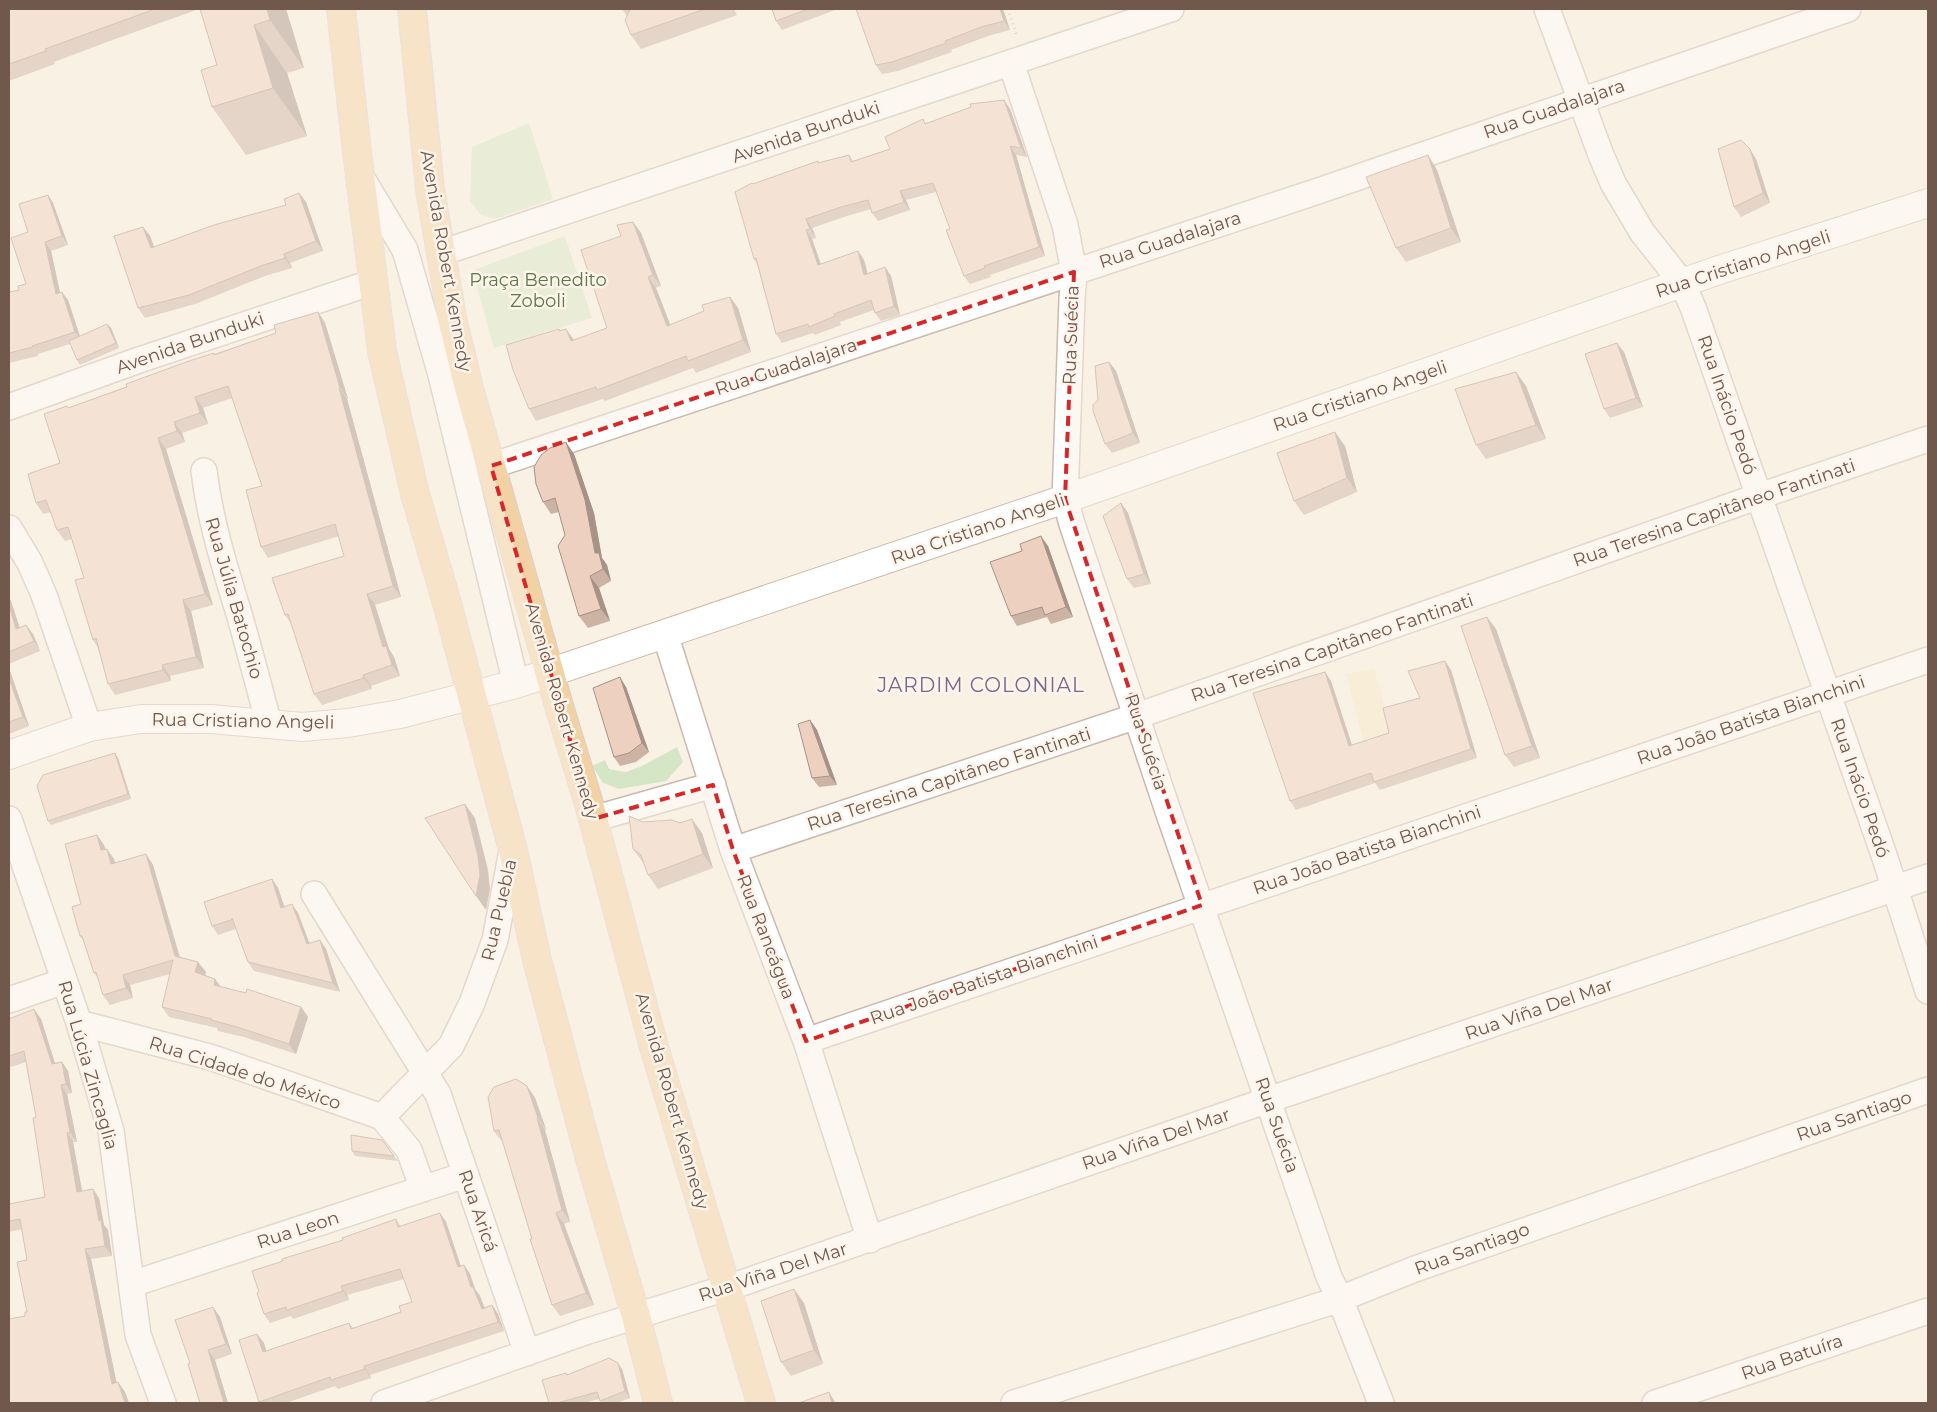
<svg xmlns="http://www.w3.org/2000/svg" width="1937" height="1412" viewBox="0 0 1937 1412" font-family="Montserrat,sans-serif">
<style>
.green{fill:#d4e6c5}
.sand{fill:#f6e9c3}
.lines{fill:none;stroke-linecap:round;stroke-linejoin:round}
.street-casing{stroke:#cab9ad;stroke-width:28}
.secondary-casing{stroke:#cfbbad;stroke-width:30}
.primary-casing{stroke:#d7d0cd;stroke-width:30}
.path{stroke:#d1b3a3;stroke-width:3;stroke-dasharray:1 4;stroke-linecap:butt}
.street{stroke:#fff;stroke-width:25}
.secondary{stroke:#fff;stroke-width:28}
.primary{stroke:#f2d2a4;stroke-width:28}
.wall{fill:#ccb3a4}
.shaded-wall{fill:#a69286}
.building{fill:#edd0bf;stroke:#a69286}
.marked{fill:none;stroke:#d62828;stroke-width:4;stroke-dasharray:10 6;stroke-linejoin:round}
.labels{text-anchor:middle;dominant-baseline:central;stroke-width:5;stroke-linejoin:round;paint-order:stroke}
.street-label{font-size:18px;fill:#70584d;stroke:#fdf5eb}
.park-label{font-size:18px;fill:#5a7a49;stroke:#fdf5eb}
.quarter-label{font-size:20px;letter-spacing:1px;fill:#7d658c;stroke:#fdf5eb}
</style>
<rect width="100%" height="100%" fill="#faf1e5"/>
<path class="green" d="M529,123l24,76 -58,20 -14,-4 -11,-14 2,-54z
M565,236l27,82 -98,30 -18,-65 -2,-13z
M677,747l6,15 -17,19 -47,8 -16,-6 -11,-17 13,-6 4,9 17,3 18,-7z"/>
<path class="sand" d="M1374,669l21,73 -29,9 -20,-77z"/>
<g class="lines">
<g class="street-casing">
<path id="street" d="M1547,9l54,146 12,28 29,49 41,52 11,26 191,548 43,133
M1011,63l54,162 9,47 -2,27 -7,200 7,25 96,287 161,466 11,22 41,104
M360,175l45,75 36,125 75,309
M441,253l730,-244
M9,407l130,-47 234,-78
M491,466l830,-276 527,-181
M204,471c6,50 21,97 36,146 10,36 20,72 29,108
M9,528l21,35 14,32 45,132
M665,634l68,216 73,191 64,199
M9,819l70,204 32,108 27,204 25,68
M593,819l120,-34
M733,850l404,-134 608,-215 183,-62
M314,894l124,200 89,259
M9,1000l55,-19
M79,1023l131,34 172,60
M806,1041l1122,-381
M382,1117l69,-71 21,-43 23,-63 17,-89
M382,1117l27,33 14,39
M132,1284l333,-109
M384,1403l201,-71 157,-49 526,-183 660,-223
M1014,1403l326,-104 75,-30 513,-179
M1655,1403l273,-92"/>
</g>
<g class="secondary-casing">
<path id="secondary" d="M9,755l80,-28 52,-8h70l91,8 46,-4 52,-9 116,-30 549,-185 654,-229 209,-67"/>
</g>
<g class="primary-casing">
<path id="primary" d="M341,9l16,143 25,199 33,143 32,109 66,247 24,110 53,199 46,157 22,87
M412,9l18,180 22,129 17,70 90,318 30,98 65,243 107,356"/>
</g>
<path class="path" d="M1008,9l9,27"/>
<use href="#street" class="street"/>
<use href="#secondary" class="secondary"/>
<use href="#primary" class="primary"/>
</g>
<path class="wall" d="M9,9h190l-92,33 -53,20 1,2 -46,17z
M200,9h86l18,59 -17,5 20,63 -61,19 -34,-48 5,-42z
M622,9h112l3,6 -96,34 -10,-14 -4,-19z
M772,9h62l1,1 -53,20 -6,-9z
M1003,9l7,21 -22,6 -37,14 1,2 -54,19 -16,3 -6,-9z
M1004,100l6,9 17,48 -11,-2 29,101 -55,19 1,2 -21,7 -6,-8 -14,-47 -14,-37 -30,8 4,10 -32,11 -6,-8 -1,-4 -24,7 -35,12 4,10 -4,1 9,25 37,-13 6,9 4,14 17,-7 6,9 9,39 -19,6 -6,-8 -1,-3 -34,12 1,3 -26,10 -2,-2 -31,10 -6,-9 -19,-70 -3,-5 -1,-75 66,-21 30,-8 4,6 37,-12 36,-26z
M1428,155l9,15 24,72 -55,20 -10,-14z
M1756,159l14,44 -29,14 -7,-10z
M299,193l7,9 17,49 -33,12 2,5 -27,8 -70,28 -50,14 -7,-10 5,-81 7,9 4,11 132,-42z
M48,195l5,8 15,42 -17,6 9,42 8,7 12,36 27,-12 4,4 8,20 -39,17 -3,-5 -7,-16 -32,10v2l-29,7v-71l10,-2 7,-6 2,-52z
M633,222l8,11 20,53 -5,2 14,37 34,-14 26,-14 8,11 13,44 -55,21 -3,-5 -88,33 -2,-2 -67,22 -7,-12 31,-78 14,9 33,-12 14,-92z
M318,312l7,11 23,76h-1l54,198 -26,8 14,44 5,8 6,19 -29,10 1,3 -50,16 -8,-11 -22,-69 -7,-10 59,-59 -5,-20 -71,22 -7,-11 1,-61 -30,-88 -29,10 5,16 -26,9 3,9 -19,7 47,156 -22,6 13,57 -34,8 1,5 -56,14 -7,-11 -10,-36 -5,-8 -9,-62 -12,-39 -7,2 -8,-11 -6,-18 -8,2 -7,-11 24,-40 8,-55 146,-54 62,-21z
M1624,352l19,55 -33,11 -6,-9z
M1109,362l7,9 24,72 -28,10 -7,-9 -7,-44z
M1526,386l20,53 -60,20 -10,-14z
M1345,446l12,46 -53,23 -10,-14z
M574,454l20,59 8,45 5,7 4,16 -12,7 11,33 -22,7 -9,-12 -14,-81 -6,-23 -8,2 -8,-12z
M1121,503l7,10 23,71 -17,4 -7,-9z
M1048,546l25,71 -22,7 -4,-7 -30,9 -6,-10z
M9,598l2,3 8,26 14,7 7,17 -31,13z
M1487,617l9,12 44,129 -26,9 -9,-12z
M9,668l20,58 -20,8z
M1451,670l26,88 -97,32 -5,-7 -79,27 -6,-9 41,-120 21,64 37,-12 31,-35z
M626,687l23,65 -13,10 -16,4 -6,-9z
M810,720l7,10 20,55 -18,2 -7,-9z
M115,753l3,5 13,41 -80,26 -3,-4z
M643,822l59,11 11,35 -55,21 -10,-14 -4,-11 -11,-15z
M97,835l7,10 1,4 9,10 1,4 31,-9 7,11 27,92 26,15 -1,3 10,4 6,8 80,20 7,10 -12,37 -52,-17 -26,-6 -1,-3 -48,-11 -7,-10 8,-33 -40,11 3,13 -23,7 -7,-10 -5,-17 -4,-5 -10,-31 -4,-6 1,-32z
M272,879l6,9 6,19 14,6 11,30 11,-3 6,9 14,43 -86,-21 -6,-9 -12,-33 -18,6 -6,-9z
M9,1019h32l14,44 7,-1 6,9 4,22 -5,1 10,48h-4l9,49 17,7 5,27 4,5 4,26 -21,3 25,124 2,-1 7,10 4,11h-120l18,-91v-52l-5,-31 -13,3v-28l36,-7 -9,-80 -10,-55 -15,5 -2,-3z
M527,1086l8,12 11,31 -1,1 25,92 -6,2 30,81 -34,11 -8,-11 -49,-162 -9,-12z
M382,1140l16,21 -43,-5 -3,-5z
M440,1213l6,9 15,44 3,-1 6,9 5,15 5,7 5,12 7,-3 6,9 6,17 -134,44 1,3 -33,11 -3,-3 -49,17h-26l-1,-1 -2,-68 7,9 2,8 83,-28 4,5 48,-16 11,-10 -8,-23 -57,16 2,5 -56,19 -2,-3 -21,7 -6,-9 79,-74 53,-21 5,8z
M804,1303l19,61 -32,12 -10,-14z
M220,1317l12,37 -17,6 13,43h-28l-10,-40z
M622,1369l8,29 -14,5h-14l-3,-4 -15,4h-35l17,-30 2,2z"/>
<path class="shaded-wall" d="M267,9h19l18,59 -34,-48z
M1000,9h3l7,21 -6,-9z
M254,25l33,48 20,63 -34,-48z
M1004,100l6,9 17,48 -6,-9z
M1010,146l6,9 29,101 -6,-9z
M1750,149l6,10 14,44 -7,-10z
M1428,155l9,15 24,72 -10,-14z
M900,191l6,9 4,10 -6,-8z
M299,193l7,9 17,49 -7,-10z
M48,195l5,8 15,42 -6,-9z
M806,219l6,9 4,10 -6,-9z
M633,222l8,11 20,53 -8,-11z
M143,227l7,9 8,21 -7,-9z
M806,230l6,9 12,35 -6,-9z
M45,242l6,9 11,51 -6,-8z
M858,251l6,9 6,24 -6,-9z
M284,254l6,9 2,5 -7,-10z
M885,267l6,9 9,39 -6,-9z
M648,277l8,11 19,49 -8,-11z
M62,292l6,8 13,40 -6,-8z
M730,297l8,11 13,44 -8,-12z
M318,312l7,11 23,76 -8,-11z
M107,324l4,4 8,20 -3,-5z
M566,329l8,11 -3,1z
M1617,343l7,9 19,55 -7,-9z
M1109,362l7,9 24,72 -7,-10z
M1516,372l10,14 20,53 -10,-14z
M339,388l8,11 54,198 -8,-11z
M195,397l8,11 5,16 -8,-11z
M174,422l8,11 3,9 -8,-11z
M1335,432l10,14 12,46 -10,-14z
M158,438l8,11 47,156 -8,-11z
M566,442l8,12 20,59 8,45 5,7 4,16 -8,-12 -8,-16z
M1121,503l7,10 23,71 -7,-10z
M1041,536l7,10 25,71 -7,-10z
M590,576l9,12 11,33 -9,-12z
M367,594l8,11 14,44 5,8 6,19 -8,-11 -9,-18z
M9,598l2,3 12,37 -7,-9 -7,-24z
M183,600l8,11 13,57 -8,-11z
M1487,617l9,12 44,129 -8,-12z
M26,625l7,9 7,17 -6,-10z
M1445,661l6,9 26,88 -6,-9z
M162,665l8,11 1,5 -8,-11z
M9,668l20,58 -6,-9 -14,-39z
M1325,672l6,9 24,74 -6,-9z
M363,675l8,11 1,3 -8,-11z
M620,677l6,10 23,65 -7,-9z
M810,720l7,10 20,55 -7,-9z
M115,753l3,5 13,41 -3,-5z
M465,804l10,14 13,52 2,19 -4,21 -10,-14z
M692,819l10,14 11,35 -10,-14z
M97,835l7,10 4,15 -7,-10z
M107,849l7,10 4,15 -7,-10z
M146,854l7,11 29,101 -7,-10z
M272,879l6,9 10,29 -7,-9z
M292,904l6,9 15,40 -6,-9z
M320,940l6,9 14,43 -7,-9z
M198,962l8,10 -3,11 -8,-11z
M123,975l7,10 3,13 -7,-10z
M215,979l7,10 -8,-4z
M301,1007l7,10 -12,37 -7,-10z
M34,1009l7,10 17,54 -6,-9z
M62,1062l6,9 4,22 -6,-9z
M61,1085l6,9 10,48 -7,-10z
M527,1086l8,12 11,31 -8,-11z
M537,1118l8,12 25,92 -8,-12z
M67,1133l6,9 11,59 -7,-9z
M93,1189l6,9 5,27 4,5 4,26 -7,-10 -6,-25z
M440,1213l6,9 18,54 -6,-9z
M556,1213l8,11 30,81 -8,-12z
M85,1249l6,10 28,135 -7,-10z
M464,1265l6,9 5,15 5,7 8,22 -6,-9 -11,-22z
M341,1286l6,9 2,5 -6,-9z
M794,1289l10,14 19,61 -9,-14z
M492,1305l6,9 6,17 -6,-9z
M213,1307l7,10 12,37 -6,-10z
M257,1334l7,9 5,18 -6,-9z
M208,1350l7,10 13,43h-4z
M618,1363l4,6 8,29 -5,-7z
M364,1366l6,9 1,3 -6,-9z
M118,1382l7,10 4,11h-4z
M829,1392l6,10 1,1h-4z"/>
<path class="building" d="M9,9h146l-110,40 1,2 -37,13z
M200,9h67l3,11 -16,5 19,63 -61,19 -11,-37 16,-5z
M626,9h79l-74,26 -6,-15 5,-10z
M772,9h36l-32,12z
M856,9h144l4,12 -23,6 -36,14 1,2 -54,19 -16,3z
M1004,100l17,48 -11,-2 29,101 -55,19 1,2 -21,8 -18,-46 4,-1 -17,-46 -33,8 4,11 -32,11 -4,-13 -27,7 -35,12 4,10 -4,1 12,35 40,-14 6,24 21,-8 9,39 -19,7 -4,-13 -37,14 1,2 -26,11 -1,-3 -32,10 -20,-76 -2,1 -19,-67 17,-9 1,1 65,-23v2l31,-8 2,7 39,-13 -5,-12 38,-18 2,5 46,-17 -1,-3z
M1741,140l9,9 13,44 -29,14 -16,-58z
M1428,155l23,73 -55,20 -30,-71z
M299,193l17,48 -32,13 1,4 -27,9 -69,28 -51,13 -24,-72 29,-9 8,21 63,-23 72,-20 -2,-6z
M48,195l14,41 -17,6 11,52 6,-2 13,40 -43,14 1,1 -24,6v-61l10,-2 -1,-4 8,-2 -15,-46 17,-6 -9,-28z
M633,222l20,53 -5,2 19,49 37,-15 -2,-6 28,-8 13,43 -55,21 -2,-5 -89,34 -1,-3 -67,22 -16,-39 -7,-25 53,-16v2l7,-2 5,12 36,-13 -26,-78 40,-14 -4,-11z
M318,312l22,76h-1l54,198 -26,8 16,53 3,-1 6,19 -29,10 1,3 -50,16 -26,-80 -3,1 -13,-37 72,-22 -9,-32 -74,23 -15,-57 16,-4 -34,-100 -33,11 5,16 -26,9 3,9 -19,7 47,156 -22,6 13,57 -34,8 1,5 -55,14 -12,-46 -3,2 -18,-60 9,-2 -16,-51 -11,3 -11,-30 -10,3 -8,-29 32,-11 -16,-49 23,-8 1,2 59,-21 -1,-3 63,-23 25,-8v2l62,-22 -2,-8z
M107,324l9,19 -39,17 -8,-19z
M1617,343l19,55 -32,11 -19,-55z
M1109,362l24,71 -28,11 -12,-33v-6l5,-5 -3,-34z
M1516,372l20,53 -60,20 -21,-56z
M1335,432l12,46 -53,23 -17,-48z
M566,442l19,58 10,53h4l4,16 -13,7 11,33 -22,7 -21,-70 7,-11 -10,-37 -12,4 -7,-18 -2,-17 7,-12 9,-7z
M1121,503l23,71 -17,5 -24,-63z
M1041,536l25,71 -21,8 -3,-8 -31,9 -21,-54 32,-11 -2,-7z
M9,605l7,24 10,-4 8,16 -25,11z
M1487,617l45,129 -27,9 -44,-129z
M1445,661l26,88 -97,33 -3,-9 -81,28 -37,-108 72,-21 24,74 40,-13 -6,-25 37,-10 -12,-27z
M620,677l22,66 -13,10 -15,4 -21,-69z
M9,678l14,39 -14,5z
M810,720l20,56 -18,2 -14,-54z
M115,753l13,41 -80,27 -11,-35 6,-11z
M465,804l13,52 2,19 -4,21 -51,-78z
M629,816l14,6 29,-2 8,3 12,-4 11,35 -55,21 -7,-20 -8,-6z
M97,835l4,15 6,-1 4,15 35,-10 29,102 23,6 -3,10 20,7 -1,6 32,8 1,-4 54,18 -12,37 -52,-17 -26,-7 1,-1 -50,-12 11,-47 -50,15 3,13 -23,7 -7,-23 -2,1 -12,-37h-2l-8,-29 9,-3 -16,-60z
M272,879l9,29 11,-4 15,40 13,-4 13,43 -85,-21 -16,-44 -1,2 -19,6 -8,-24z
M34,1009l18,55 10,-2 4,22 -5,1 9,47 -3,1 10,59 16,-3 6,32 2,-1 4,26 -20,3 27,135 6,-2 7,21h-116v-84l16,-3v-4h2l-10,-50 10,-2 -7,-41 -11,2v-17l36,-7 -12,-79 3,-1 -12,-66 -15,5v-37z
M516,1079l11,7 11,32h-1l25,92 -6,3 30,80 -34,12 -22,-66h2l-33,-109 -5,1 -6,-34 6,-10z
M351,1135l31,5 12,16 -42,-5z
M440,1213l18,54 6,-2 7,22h2l9,22 10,-4 6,17 -134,44 1,3 -34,11 -1,-3 -71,25 -20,-62 18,-6 6,18 86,-29 2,6 50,-17 -2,-6 13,-4 -12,-33 -59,17 2,5 -56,19 -1,-3 -22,7 -7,-21 2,-1 -7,-21 31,-10 -1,-2 61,-19 -1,-2 54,-19 2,8z
M794,1289l20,61 -33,12 -20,-61z
M213,1307l13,37 -18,6 16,53h-24l-12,-39 2,-1 -15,-43z
M609,1358l9,5 7,28 -25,10 -3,-9 -40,11h-8l-7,-23 24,-7 1,2z
M829,1392l3,11h-33z"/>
<path d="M0 0H1937V1412H0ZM1074,272l-9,227 137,406 -396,136 -73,-191 -20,-65 -120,34 -102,-353z" fill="#faf1e5" fill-opacity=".55" fill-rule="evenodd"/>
<path class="marked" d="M1074,272l-9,227 137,406 -396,136 -73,-191 -20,-65 -120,34 -102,-353z"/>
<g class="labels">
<g class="street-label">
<text transform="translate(1554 109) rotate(-19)">Rua Guadalajara</text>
<text transform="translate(806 132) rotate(-19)">Avenida Bunduki</text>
<text transform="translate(1170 240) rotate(-18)">Rua Guadalajara</text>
<text transform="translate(446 261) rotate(80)">Avenida Robert Kennedy</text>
<text transform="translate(1743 264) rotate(-18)">Rua Cristiano Angeli</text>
<text transform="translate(1071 335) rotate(-88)">Rua Suécia</text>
<text transform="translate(190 343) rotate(-19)">Avenida Bunduki</text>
<text transform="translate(786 367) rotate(-18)">Rua Guadalajara</text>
<text transform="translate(1360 396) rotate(-19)">Rua Cristiano Angeli</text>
<text transform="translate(1727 405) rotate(71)">Rua Inácio Pedó</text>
<text transform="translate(1714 513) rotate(-19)">Rua Teresina Capitâneo Fantinati</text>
<text transform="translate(978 529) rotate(-19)">Rua Cristiano Angeli</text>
<text transform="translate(234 598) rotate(74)">Rua Júlia Batochio</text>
<text transform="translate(1332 648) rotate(-19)">Rua Teresina Capitâneo Fantinati</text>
<text transform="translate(562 711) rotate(74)">Avenida Robert Kennedy</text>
<text transform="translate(1751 720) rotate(-19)">Rua João Batista Bianchini</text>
<text transform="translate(243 721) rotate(1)">Rua Cristiano Angeli</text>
<text transform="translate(1146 742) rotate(72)">Rua Suécia</text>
<text transform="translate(949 779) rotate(-18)">Rua Teresina Capitâneo Fantinati</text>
<text transform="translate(1860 788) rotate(71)">Rua Inácio Pedó</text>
<text transform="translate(1367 850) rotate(-19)">Rua João Batista Bianchini</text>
<text transform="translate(499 910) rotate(-77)">Rua Puebla</text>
<text transform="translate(766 937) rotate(69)">Rua Rancágua</text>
<text transform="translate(984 980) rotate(-19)">Rua João Batista Bianchini</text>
<text transform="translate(1539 1009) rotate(-19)">Rua Viña Del Mar</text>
<text transform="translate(88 1065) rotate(74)">Rua Lúcia Zincaglia</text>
<text transform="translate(245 1073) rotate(18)">Rua Cidade do México</text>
<text transform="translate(672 1101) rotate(74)">Avenida Robert Kennedy</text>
<text transform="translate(1854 1116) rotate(-19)">Rua Santiago</text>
<text transform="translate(1277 1125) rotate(71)">Rua Suécia</text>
<text transform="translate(1156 1139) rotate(-19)">Rua Viña Del Mar</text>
<text transform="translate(478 1211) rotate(71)">Rua Aricá</text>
<text transform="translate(298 1230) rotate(-18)">Rua Leon</text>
<text transform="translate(1472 1249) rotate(-20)">Rua Santiago</text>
<text transform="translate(773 1272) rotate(-18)">Rua Viña Del Mar</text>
<text transform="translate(1792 1357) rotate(-19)">Rua Batuíra</text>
</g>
<g class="park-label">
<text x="538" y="280">Praça Benedito<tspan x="538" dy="21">Zoboli</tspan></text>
</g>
<g class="quarter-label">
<text x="981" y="685">JARDIM COLONIAL</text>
</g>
</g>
<rect width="1937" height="1412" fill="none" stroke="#70584d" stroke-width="20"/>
</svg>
